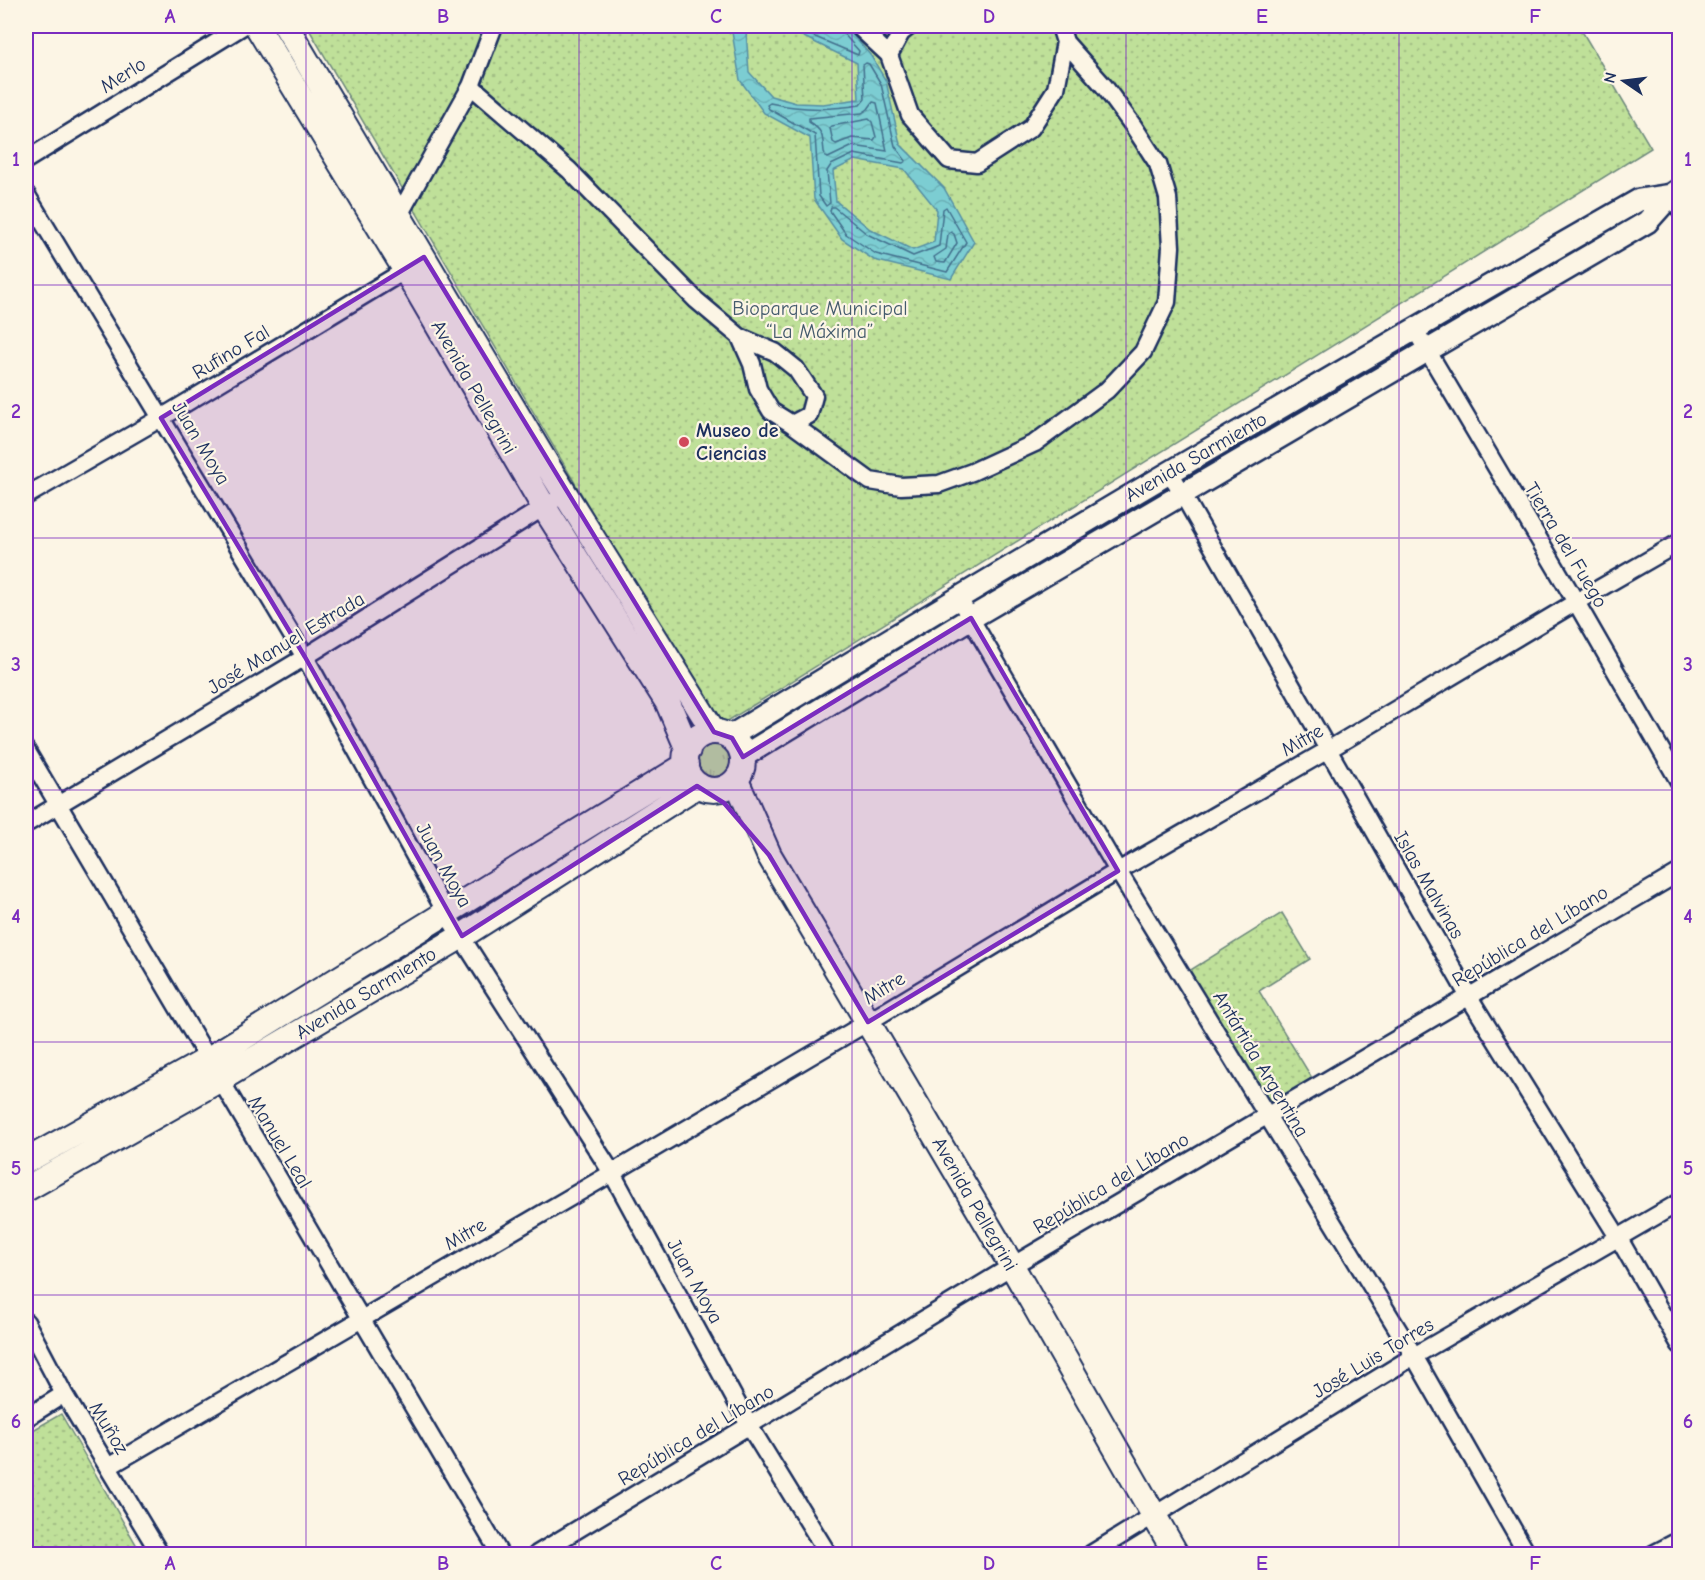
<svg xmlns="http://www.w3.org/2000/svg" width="1705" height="1580" viewBox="0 0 1705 1580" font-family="'Comic Neue',sans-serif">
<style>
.grass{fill:url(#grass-tufts);stroke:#6d887c;stroke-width:1.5}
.park{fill:url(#park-dots);stroke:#6d887c;stroke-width:1.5}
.water{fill:url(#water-waves);stroke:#558ea4;stroke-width:1.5;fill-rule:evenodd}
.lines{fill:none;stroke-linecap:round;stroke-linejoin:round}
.shore{stroke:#426e8c;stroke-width:1.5}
.minor-casing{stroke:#1b2f5e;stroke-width:21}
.tertiary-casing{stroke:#1b2f5e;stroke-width:26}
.secondary-casing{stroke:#1b2f5e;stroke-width:28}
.minor{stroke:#fcf5e5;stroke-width:16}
.tertiary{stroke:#fcf5e5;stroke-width:21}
.secondary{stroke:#fcf5e5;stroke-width:24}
.marked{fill:#7b2cbf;fill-opacity:0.2;stroke:#7b2cbf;stroke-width:4.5;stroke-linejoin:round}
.grid{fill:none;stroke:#7b2cbf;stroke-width:1.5;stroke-opacity:0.55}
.poi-dot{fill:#d1495b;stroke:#fcf5e5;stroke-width:2}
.labels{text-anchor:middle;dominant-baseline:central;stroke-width:4.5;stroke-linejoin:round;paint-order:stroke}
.street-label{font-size:20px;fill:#1b2f5e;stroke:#fcf5e5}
.park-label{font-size:20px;fill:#445b6d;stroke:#fcf5e5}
.poi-label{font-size:20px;font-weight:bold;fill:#1b2f5e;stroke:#fcf5e5;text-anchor:start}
.neatline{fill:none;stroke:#7b2cbf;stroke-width:2}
.grid-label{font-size:20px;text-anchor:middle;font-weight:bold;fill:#7b2cbf}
</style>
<defs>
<pattern id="grass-tufts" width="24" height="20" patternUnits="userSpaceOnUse" patternTransform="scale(1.5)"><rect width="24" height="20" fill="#bfe099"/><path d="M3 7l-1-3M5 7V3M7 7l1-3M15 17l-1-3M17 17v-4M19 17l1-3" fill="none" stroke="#a4c086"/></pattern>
<pattern id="park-dots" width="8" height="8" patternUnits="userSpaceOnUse" patternTransform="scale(1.5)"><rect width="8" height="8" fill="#bfe099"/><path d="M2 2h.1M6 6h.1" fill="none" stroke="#a4c086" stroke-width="1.8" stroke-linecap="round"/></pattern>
<pattern id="water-waves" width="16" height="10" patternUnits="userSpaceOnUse" patternTransform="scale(1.5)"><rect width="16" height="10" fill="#7ccdd2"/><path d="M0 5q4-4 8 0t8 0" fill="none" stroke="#6bb0b7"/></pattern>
</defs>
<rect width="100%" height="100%" fill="#fcf5e5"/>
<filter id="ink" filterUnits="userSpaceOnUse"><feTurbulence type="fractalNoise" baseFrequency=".0167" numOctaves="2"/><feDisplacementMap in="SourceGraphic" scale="12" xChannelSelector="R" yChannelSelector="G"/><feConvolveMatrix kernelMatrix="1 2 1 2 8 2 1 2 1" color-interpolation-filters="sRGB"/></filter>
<g filter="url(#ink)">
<path class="grass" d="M1638,208l4,7 -193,112 -4,-7z
M1395,348l4,8 -192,112 -2,-2 61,-36 14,-15z
M1149,494l4,7 -152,89 -4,-7z
M937,621l2,2 -61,37 -13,15 -114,69 -5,-7z
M697 761a17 17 0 1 1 34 0a17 17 0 1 1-34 0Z
M679,780l2,3 -203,127 -2,-3z
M431,938l2,4 -196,116 -2,-4z"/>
<path class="park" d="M307,26h1272l72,122 -933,579z
M1282,913l28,46 -51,32 53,87 -43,26 -80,-133z
M61,1414l76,132 -16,8h-95v-120z"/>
<path class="water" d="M731,26h114l26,30 15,25 14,63 44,44 30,54 -23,37 -77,-19 -32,-21 -28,-40 -4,-61 -46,-25 -24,-33zM774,27l28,9 55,27 2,36 -36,5 -27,-1 -25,-7 -22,-24 -3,-41zM855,160l49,9 33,41 -3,32 -21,8 -43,-21 -34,-28 -3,-30z"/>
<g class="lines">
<path class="shore" d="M789,26l69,29 1,-4 -17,-19 -1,-6
M866,63l3,1 12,20 14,62 11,15 -3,2 -49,-9 -23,11 -4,6 3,32 -4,3 -7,-10 -4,-61 -46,-26 -2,-4 3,-2c31,7 59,7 90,2l5,-6 -2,-34z
M873,102l4,1 10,48 -34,-5 -25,12 -3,-1c-4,-18 2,-24 -16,-35v-4l53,-5 6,-4z
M869,119l3,3 4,15 -2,3 -22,-2 -16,6 -3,-2 -3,-14 2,-2z
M831,207h3l33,27 46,22 26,-10 4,-37 3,-2 20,35 -19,30 -71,-18 -30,-20 -16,-23z
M951,232l3,2 3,9 -12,20 -9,-1 -2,-5 12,-8 2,-15z"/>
<g class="minor-casing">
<path id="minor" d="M858,26l31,29
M910,26l-9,7 -12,22 21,60 39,45 28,3 54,-35 25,-39 9,-47
M471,86l98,84 127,130 44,37 35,15 21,17 18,27 -5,19 -17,9 -21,-13 -13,-22 -6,-25 -12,-27
M26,160l217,-134
M26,194l279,463 141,256 166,260 138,254 78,127
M1671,195l9,14
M399,215l72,-129 23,-60
M1414,328l162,274 104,181
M792,424l78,57 31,5 38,-2 33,-12 63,-29 72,-53 36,-38 24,-50 4,-55 -3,-49 -10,-34 -24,-37 -30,-41 -39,-44 -5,-16
M1170,472l299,525 149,240 62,108
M26,496l135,-78 253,-153
M958,597l160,274 296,485 113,198
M26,750l474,804
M26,824l279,-167 247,-155
M26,1322l38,72 96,160
M26,1418l38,-24
M108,1467l504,-294 256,-151 250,-151 210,-121 248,-148 104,-60
M537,1554l475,-288 668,-394
M1091,1554l323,-198 266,-154
M1653,1554l27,-14"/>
</g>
<g class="tertiary-casing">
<path id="tertiary" d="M729,737c301,-184 604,-362 910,-537l32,-5
M742,757l229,-139 676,-396 24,-27 9,-6"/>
</g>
<g class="secondary-casing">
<path id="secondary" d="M257,26l149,245 138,236 124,196 20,47
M286,26l261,439 167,267
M685 761a29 29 0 1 1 58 0a29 29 0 1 1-58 0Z
M736,780l33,75 243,411 164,288
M26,1161l181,-101 479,-295
M26,1189l193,-109 243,-144 236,-151"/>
</g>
<use href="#minor" class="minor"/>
<use href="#tertiary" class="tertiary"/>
<use href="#secondary" class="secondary"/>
</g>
</g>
<path class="marked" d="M424,257l290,475 18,6 11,19 228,-139 147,253 -250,151 -99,-167 -45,-52 -27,-17 -235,150 -157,-279 -144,-239z"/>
<path class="grid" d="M306,26v1528M579,26v1528M852,26v1528M1126,26v1528M1399,26v1528M26,285h1654M26,538h1654M26,790h1654M26,1042h1654M26,1295h1654"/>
<circle class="poi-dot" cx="684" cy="442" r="6"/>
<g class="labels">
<g class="street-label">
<text transform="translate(123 75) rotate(-32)">Merlo</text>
<text transform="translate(231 352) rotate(-31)">Rufino Fal</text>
<text transform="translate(474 387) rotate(60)">Avenida Pellegrini</text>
<text transform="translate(201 443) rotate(59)">Juan Moya</text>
<text transform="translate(1196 457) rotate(-30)">Avenida Sarmiento</text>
<text transform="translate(1566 545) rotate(59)">Tierra del Fuego</text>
<text transform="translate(286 643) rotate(-31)">José Manuel Estrada</text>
<text transform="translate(1302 740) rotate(-30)">Mitre</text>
<text transform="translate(444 865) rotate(61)">Juan Moya</text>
<text transform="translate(1429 885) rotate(60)">Islas Malvinas</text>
<text transform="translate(1530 936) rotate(-31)">República del Líbano</text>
<text transform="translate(884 988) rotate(-31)">Mitre</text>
<text transform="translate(366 993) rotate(-31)">Avenida Sarmiento</text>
<text transform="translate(1261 1064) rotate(59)">Antártida Argentina</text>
<text transform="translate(280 1142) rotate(59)">Manuel Leal</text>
<text transform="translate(1111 1183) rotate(-31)">República del Líbano</text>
<text transform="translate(975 1204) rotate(60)">Avenida Pellegrini</text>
<text transform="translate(465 1234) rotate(-30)">Mitre</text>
<text transform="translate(695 1281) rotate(61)">Juan Moya</text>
<text transform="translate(1373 1358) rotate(-31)">José Luis Torres</text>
<text transform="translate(109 1428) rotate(59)">Muñoz</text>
<text transform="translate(696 1435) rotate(-31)">República del Líbano</text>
</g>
<g class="park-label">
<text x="820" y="308">Bioparque Municipal<tspan x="820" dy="23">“La Máxima”</tspan></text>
</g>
<g class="poi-label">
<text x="696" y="430">Museo de<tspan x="696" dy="23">Ciencias</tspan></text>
</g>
</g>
<rect width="1705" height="1580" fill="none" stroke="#fcf5e5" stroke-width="66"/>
<g transform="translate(1624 81) rotate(284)" stroke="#fcf5e5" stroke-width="4.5" paint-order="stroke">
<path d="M0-4.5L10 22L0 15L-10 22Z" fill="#1b2f5e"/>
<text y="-9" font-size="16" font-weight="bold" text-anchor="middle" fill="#1b2f5e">N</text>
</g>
<rect x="33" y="33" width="1639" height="1514" class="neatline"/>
<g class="grid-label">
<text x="170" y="23">A</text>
<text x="443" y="23">B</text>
<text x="716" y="23">C</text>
<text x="989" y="23">D</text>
<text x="1262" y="23">E</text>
<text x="1535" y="23">F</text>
<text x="16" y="166">1</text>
<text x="1688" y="166">1</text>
<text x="16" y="418">2</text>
<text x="1688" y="418">2</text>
<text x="16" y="671">3</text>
<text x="1688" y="671">3</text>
<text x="16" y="923">4</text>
<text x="1688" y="923">4</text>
<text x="16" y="1175">5</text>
<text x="1688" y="1175">5</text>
<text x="16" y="1428">6</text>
<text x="1688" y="1428">6</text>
<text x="170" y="1570">A</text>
<text x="443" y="1570">B</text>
<text x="716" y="1570">C</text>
<text x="989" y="1570">D</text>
<text x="1262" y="1570">E</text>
<text x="1535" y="1570">F</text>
</g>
</svg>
